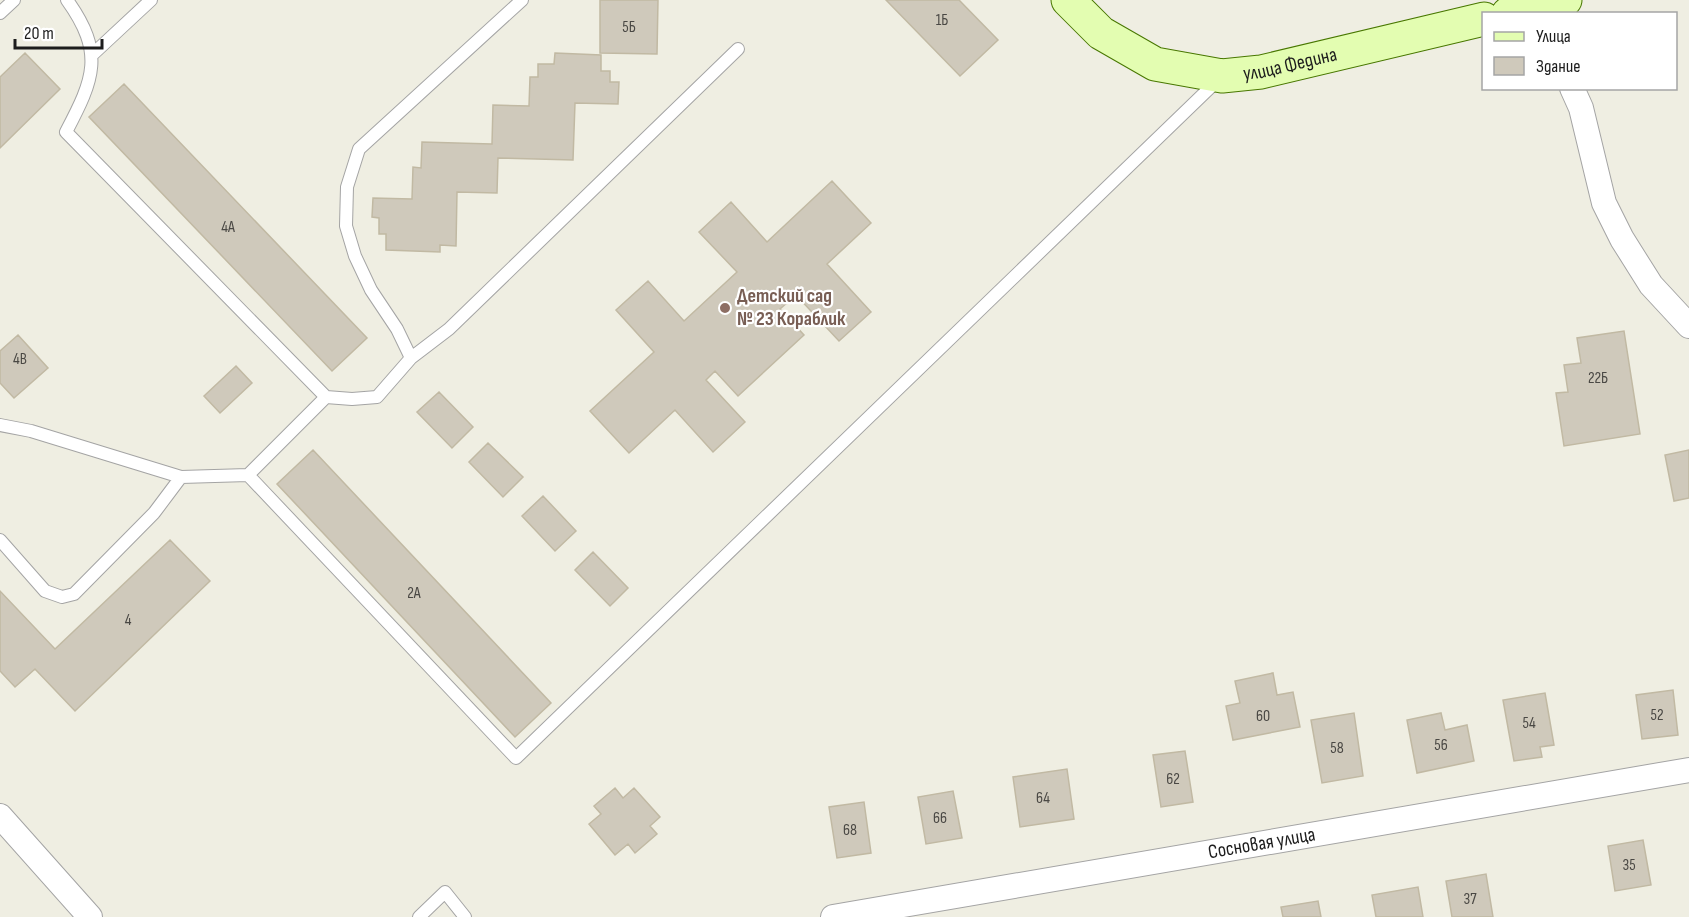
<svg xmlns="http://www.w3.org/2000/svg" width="1689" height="917" viewBox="0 0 1689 917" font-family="'Sofia Sans Condensed',sans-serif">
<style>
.building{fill:#cfc9bb;stroke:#c1b9a3;stroke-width:1.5}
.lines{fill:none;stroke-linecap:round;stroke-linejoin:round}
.service-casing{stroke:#a4a4a4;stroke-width:14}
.minor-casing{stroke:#a4a4a4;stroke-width:26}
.secondary-casing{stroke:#487700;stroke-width:35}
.service{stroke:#fff;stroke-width:12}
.minor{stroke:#fff;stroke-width:24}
.secondary{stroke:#e3fdb1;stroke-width:33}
.education-dot{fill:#8d6e63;stroke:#fff;stroke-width:2}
.labels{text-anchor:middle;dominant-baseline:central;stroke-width:4.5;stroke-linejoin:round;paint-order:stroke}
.number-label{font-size:16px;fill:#4a4844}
.street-label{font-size:20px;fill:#1d1d1d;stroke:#fff}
.education-label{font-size:20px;font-weight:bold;fill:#785e54;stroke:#fff;text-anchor:start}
</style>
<rect width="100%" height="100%" fill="#efeee2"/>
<path class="building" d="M600,0h58l-1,54 -57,-1z
M886,0h73l39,40 -38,36z
M25,53l35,36 -60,59v-71z
M555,53l46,2v16h9v11h9l-1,22 -43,-1 -2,57 -75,-2 -1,35 -40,-1 -1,54 -16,-1v7l-54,-2v-16h-7v-16l-7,-1 1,-19 39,1 1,-32 8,1 1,-26 70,2 1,-39 36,1 1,-29h8v-13h16z
M124,84l243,254 -35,33 -243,-254z
M832,181l39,42 -44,41 44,48 -32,29 -43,-46 -16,14 24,26 -66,61 -23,-25 -9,9 39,42 -32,30 -38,-42 -46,43 -39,-42 64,-59 -38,-42 32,-29 36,40 53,-49 -38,-40 32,-30 36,40z
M1624,331l16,103 -76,12 -8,-53 12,-1 -4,-27 17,-2 -4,-25z
M18,335l30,33 -34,30 -14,-15v-32z
M236,366l16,17 -32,30 -16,-17z
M439,392l34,35 -21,21 -35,-36z
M488,443l35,34 -20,20 -34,-35z
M313,450l238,253 -36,34 -238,-253z
M1689,450v48l-15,3 -9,-46z
M543,496l33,35 -21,20 -33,-35z
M170,540l40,41 -135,130 -40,-42 -20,18 -15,-16v-80l55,58z
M593,552l35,36 -18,18 -35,-36z
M1273,673l4,22 16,-3 7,35 -67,13 -7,-34 14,-3 -5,-22z
M1673,690l5,45 -36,4 -6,-44z
M1545,693l9,52 -14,2 2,10 -28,4 -11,-61z
M1354,713l9,63 -41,7 -11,-63z
M1441,713l4,17 22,-5 7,36 -57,12 -10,-53z
M1185,751l8,51 -32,5 -8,-52z
M1067,769l7,50 -54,8 -7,-50z
M615,788l8,10 11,-10 26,29 -10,9 7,8 -22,19 -7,-9 -13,11 -26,-31 12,-10 -7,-8z
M953,791l9,47 -36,6 -8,-47z
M864,802l7,51 -34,5 -8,-51z
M1643,840l8,45 -36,6 -7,-45z
M1486,874l7,43h-41l-6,-36z
M1418,887l5,30h-47l-4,-22z
M1318,901l3,16h-38l-2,-10z"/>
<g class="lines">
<g class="service-casing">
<path id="service" d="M67,0c38,53 27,79 -1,132l260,265 -78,78 268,283 703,-679
M0,13l14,-13
M93,54l58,-54
M411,358l38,-29 289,-280
M326,397l26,2 25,-2 34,-39 -14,-29 -26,-39 -16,-34 -9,-30 1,-39 12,-38 163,-149
M0,425l31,6 150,46 67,-2
M0,540l45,51 17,6 12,-3 80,-81 27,-36
M419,917l26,-25 20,25"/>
</g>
<g class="minor-casing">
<g id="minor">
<path d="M1572,88l9,20 23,95 18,36 29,46 38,41"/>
<path d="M0,816l90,101"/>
<path id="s1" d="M833,917l856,-147"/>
</g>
</g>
<g class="secondary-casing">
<g id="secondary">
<path id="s2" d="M1068,0l33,33 54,31 67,12 39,-4 223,-53"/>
<path d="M1508,14l57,-14"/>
</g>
</g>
<use href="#service" class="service"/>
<use href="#minor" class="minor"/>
<use href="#secondary" class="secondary"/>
</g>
<circle class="education-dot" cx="725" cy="308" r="6"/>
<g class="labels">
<g class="number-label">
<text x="942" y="20">1Б</text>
<text x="629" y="27">5Б</text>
<text x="228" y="227">4А</text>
<text x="20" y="359">4В</text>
<text x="1598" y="378">22Б</text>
<text x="414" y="593">2А</text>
<text x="128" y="620">4</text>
<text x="1657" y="715">52</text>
<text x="1263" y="716">60</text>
<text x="1529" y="723">54</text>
<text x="1441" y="745">56</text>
<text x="1337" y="748">58</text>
<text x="1173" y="779">62</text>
<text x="1043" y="798">64</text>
<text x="940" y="818">66</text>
<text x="850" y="830">68</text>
<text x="1629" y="865">35</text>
<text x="1470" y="899">37</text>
</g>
<g class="street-label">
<text stroke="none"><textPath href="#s2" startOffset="246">улица Федина</textPath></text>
<text stroke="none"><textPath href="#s1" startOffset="435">Сосновая улица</textPath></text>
</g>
<g class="education-label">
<text x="737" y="296">Детский сад<tspan x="737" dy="23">№ 23 Кораблик</tspan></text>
</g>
</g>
<rect x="1482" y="12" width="195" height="78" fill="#ffffff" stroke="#a5a5a5" stroke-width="1.5"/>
<rect x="1494" y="32" width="30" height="9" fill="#e3fdb1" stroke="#a5a5a5" stroke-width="1.5"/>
<text x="1536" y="42" font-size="18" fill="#1d1d1d">Улица</text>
<rect x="1494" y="57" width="30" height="18" fill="#cfc9bb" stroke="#a5a5a5" stroke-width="1.5"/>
<text x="1536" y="72" font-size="18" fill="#1d1d1d">Здание</text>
<path d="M15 39v9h87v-9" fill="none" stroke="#1d1d1d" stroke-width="3"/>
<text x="24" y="39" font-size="18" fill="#1d1d1d" stroke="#ffffff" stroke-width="4.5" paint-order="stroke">20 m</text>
</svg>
